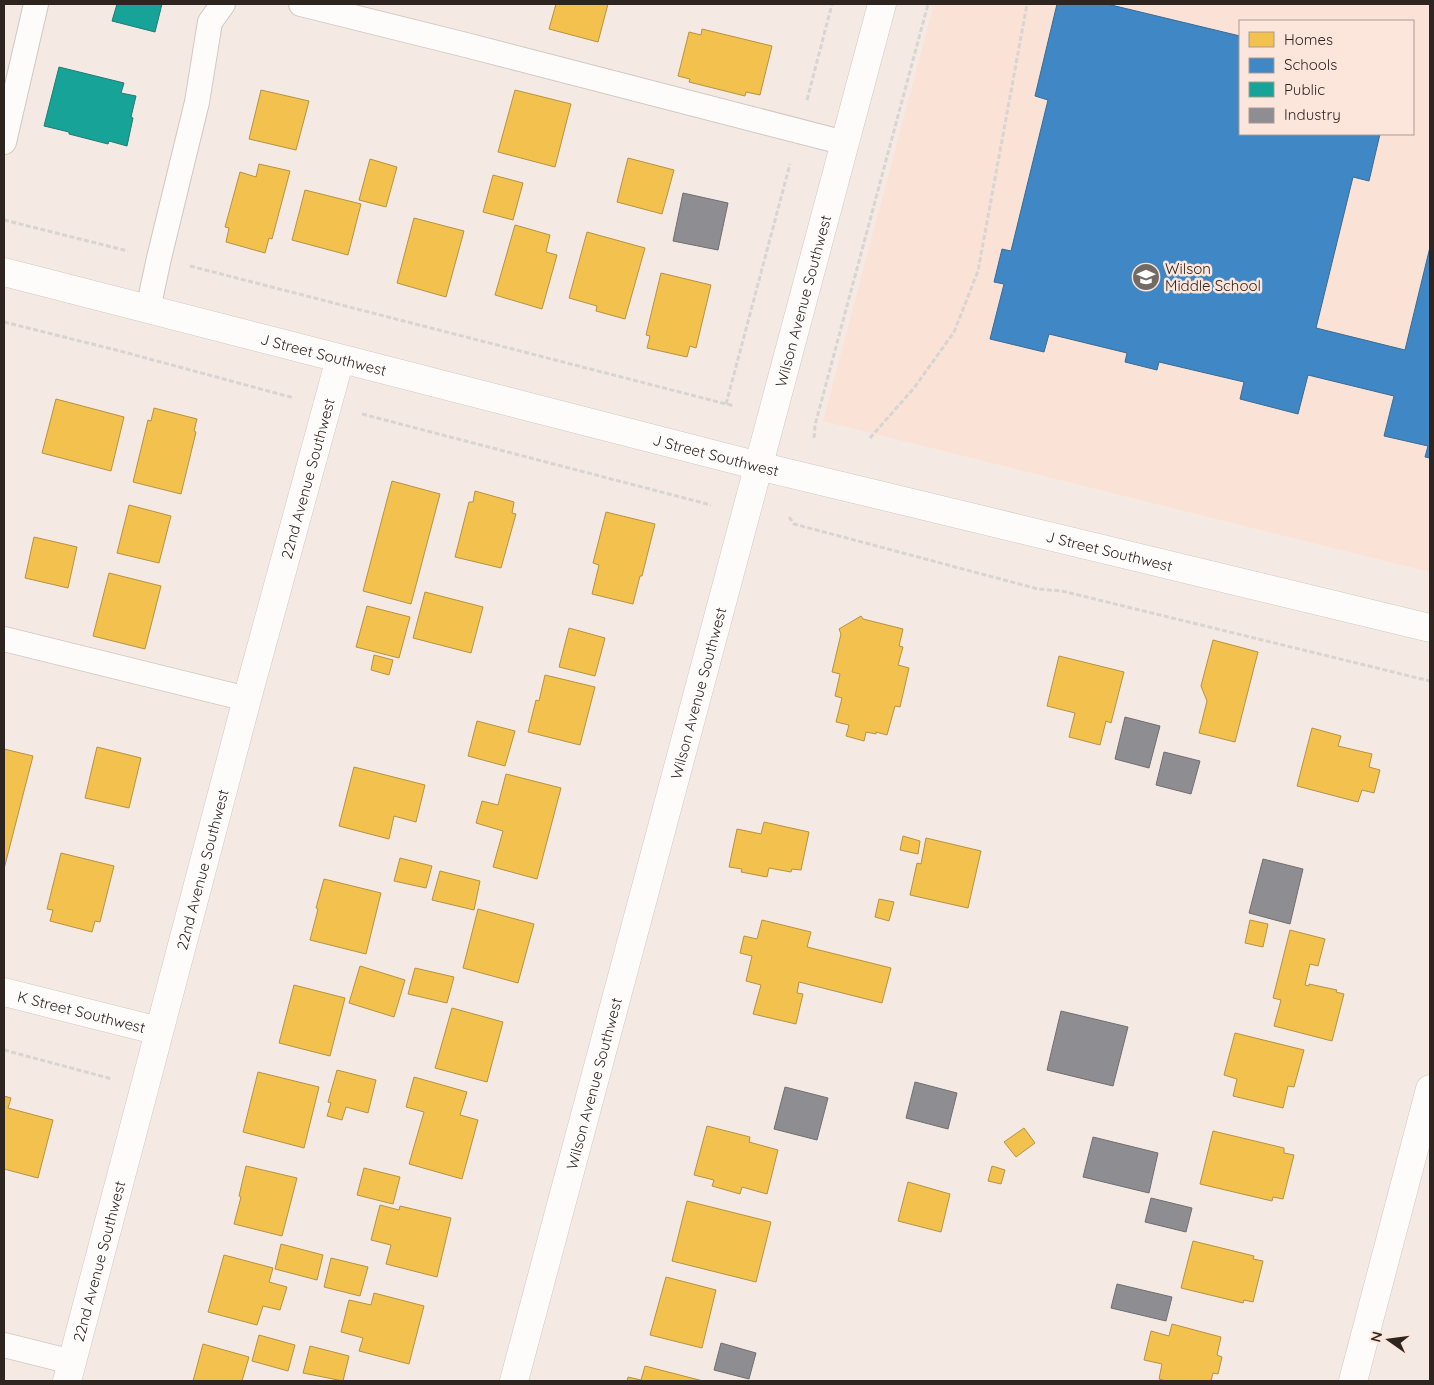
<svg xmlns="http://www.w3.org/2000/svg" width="1434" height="1385" viewBox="0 0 1434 1385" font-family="Quicksand,sans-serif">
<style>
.built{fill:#fae2d6;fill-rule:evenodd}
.homes{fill:#f2c14e;stroke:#b79240}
.schools{fill:#3f88c5;stroke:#3a6a94}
.public{fill:#17a398;stroke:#1e7d74}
.industry{fill:#8d8d92;stroke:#706e70}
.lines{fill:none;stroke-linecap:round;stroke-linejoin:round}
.service-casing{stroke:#d1c7c2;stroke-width:26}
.minor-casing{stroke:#d1c7c2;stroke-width:29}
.tertiary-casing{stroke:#d1c7c2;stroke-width:29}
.secondary-casing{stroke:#d1c7c2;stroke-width:29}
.path{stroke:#d7d4d2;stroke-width:3;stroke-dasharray:5 2.5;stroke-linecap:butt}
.service{stroke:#fefcfb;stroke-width:24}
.minor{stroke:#fefcfb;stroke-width:28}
.tertiary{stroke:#fefcfb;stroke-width:28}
.secondary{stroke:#fefcfb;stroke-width:28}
.labels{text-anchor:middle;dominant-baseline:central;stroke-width:5;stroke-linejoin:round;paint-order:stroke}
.poi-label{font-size:15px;fill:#2e2520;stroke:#fce6dc;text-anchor:start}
.street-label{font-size:15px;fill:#2e2520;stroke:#fce6dc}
</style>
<rect width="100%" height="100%" fill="#f5e9e3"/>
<path class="built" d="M934,4h496v568l-607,-151zM1240,21h173v113h-173z"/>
<path class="homes" d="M556,4h52l-10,38 -49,-13z
M702,29l70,17 -12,49 -14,-3 -1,4 -56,-14 1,-3 -12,-3 11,-44 12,3z
M261,90l48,11 -13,49 -47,-11z
M515,90l56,14 -16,63 -57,-15z
M628,158l46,12 -12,44 -45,-12z
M370,159l27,8 -11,40 -27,-7z
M259,164l31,7 -18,68 -3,-1 -4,15 -39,-11 3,-14 -4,-1 15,-55 16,5z
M493,175l30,8 -10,37 -30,-8z
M305,190l56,14 -13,51 -56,-15z
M414,218l50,13 -18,66 -49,-14z
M515,225l35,10 -4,17 11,3 -15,54 -47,-14z
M587,232l58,16 -20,71 -29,-8 1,-5 -28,-8z
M661,273l50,12 -15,63 -6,-2 -3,11 -40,-9 3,-12 -4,-1z
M56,399l68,18 -13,54 -69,-18z
M154,408l43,11 -3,12 2,1 -15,62 -48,-12 15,-62 3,1z
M392,481l48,13 -29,110 -48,-13z
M475,491l39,11 -2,11 4,1 -15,54 -46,-11 14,-55h4z
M129,505l42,11 -12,47 -42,-10z
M606,512l49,12 -13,52h-2l-7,28 -41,-10 7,-29 -6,-2z
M34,537l43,10 -9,41 -43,-10z
M109,573l52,13 -16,63 -52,-13z
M425,592l58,15 -12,46 -58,-15z
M367,606l43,11 -11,41 -43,-11z
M861,616l2,3 40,10 -4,17 4,1 -5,18 11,3 -9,39 -5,-1 -8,29 -11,-3v2l-10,-2 -2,9 -18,-5 3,-11 -13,-3 6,-24 -7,-2 5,-22 -8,-2 9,-38 -2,-5z
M569,628l36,10 -10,38 -36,-9z
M1213,640l45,12 -23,90 -36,-9 8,-32 -6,-15z
M374,655l19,5 -4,15 -18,-5z
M1059,656l65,16 -13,51 -5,-2 -6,24 -31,-8 6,-24 -28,-7z
M545,675l50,12 -15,58 -52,-13 8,-32 3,1z
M477,721l38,10 -10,35 -37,-10z
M1312,728l29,8 -3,10 34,8 -3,13 11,3 -6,23 -12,-3 -4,12 -61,-16z
M97,747l44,11 -12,50 -44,-10z
M4,749l29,7 -29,113z
M354,767l71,18 -9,37 -22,-6 -5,23 -50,-13z
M506,774l55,14 -24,91 -44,-12 10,-36 -27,-8 6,-22 16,4z
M764,822l45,10 -8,38 -9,-1 -1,3 -22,-4 -2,9 -26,-5 1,-3 -13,-2 8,-38 24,5z
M903,836l17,5 -2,13 -18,-4z
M926,838l55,13 -13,57 -58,-13 7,-32 4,1z
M61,853l53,13 -14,56 -5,-1 -3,11 -42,-11 3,-11 -6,-1z
M400,858l32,8 -6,22 -32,-7z
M440,871l40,10 -6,29 -42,-10z
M324,879l57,14 -15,61 -56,-14 8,-31 -2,-1z
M879,899l15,3 -5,19 -14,-4z
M478,909l56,15 -16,59 -55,-15z
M762,920l49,12 -4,15 84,21 -9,35 -83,-21 -2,11 6,1 -7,30 -43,-10 8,-29 -15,-4 6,-25 -12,-3 4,-17 13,3z
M1250,920l18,4 -5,23 -18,-4z
M1290,930l35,9 -7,27 -8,-2 -5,21 4,1v-2l28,6 -1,2 8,2 -12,47 -58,-15 7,-26 -8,-2z
M360,966l45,14 -11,37 -45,-14z
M415,968l39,9 -7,26 -39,-9z
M294,985l51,13 -15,58 -51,-13z
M452,1008l51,14 -16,60 -52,-14z
M1235,1033l69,17 -10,37 -6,-1 -5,22 -50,-12 4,-17 -13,-4z
M337,1070l39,10 -8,33 -22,-6 -4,13 -15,-4 4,-13 -3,-1z
M258,1072l61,15 -15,61 -61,-16z
M414,1077l53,15 -7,23 18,5 -16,59 -53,-15 15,-52 -18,-5z
M4,1096l7,2 -3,10 45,12 -15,58 -34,-9z
M707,1126l43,11 -1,5 29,8 -11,44 -25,-7 -2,7 -28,-8 2,-6 -20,-5z
M1024,1128l11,15 -19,14 -12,-15z
M1213,1131l71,17v5l10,2 -11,44 -10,-2 -1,4 -72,-17z
M246,1166l51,12 -15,58 -48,-12 7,-27 -2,-1z
M992,1166l13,4 -4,14 -13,-3z
M364,1168l36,9 -7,27 -36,-9z
M908,1182l42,12 -9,38 -43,-11z
M687,1201l84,21 -15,60 -84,-21z
M380,1205l19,5 1,-4 51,12 -14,59 -51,-13 5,-19 -20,-5z
M1193,1241l61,15 -1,3 10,2 -10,41 -9,-2 -1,3 -62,-15z
M281,1244l42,11 -6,25 -42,-11z
M224,1255l49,13 -4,14 18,5 -7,23 -17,-4 -6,19 -49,-13z
M331,1258l37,9 -8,29 -36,-9z
M666,1277l50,13 -14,58 -52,-13z
M374,1293l50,13 -15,58 -50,-13 4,-13 -22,-6 8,-32 22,5z
M1172,1324l49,13 -4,18 5,2 -4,17 -5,-1 -2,8h-45l-7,-2 3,-15 -18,-4 7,-29 18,5z
M259,1335l36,10 -7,26 -36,-10z
M203,1344l46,13 -7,24h-49z
M310,1346l39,10 -6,25 -40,-8z
M645,1366l58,15h-76l1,-4 13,3z"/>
<path class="schools" d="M1057,4h50l133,32v98h140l-11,47 -16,-4 -37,151 89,22 25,-103v211l-5,-1 3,-11 -44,-10 10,-40 -86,-21 -10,39 -58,-15 4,-17 -85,-20 -2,8 -32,-8 2,-9 -78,-19 -5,18 -54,-13 14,-55 -10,-2 8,-33 9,2 37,-151 -13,-4z"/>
<path class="public" d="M117,4h45l-7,28 -43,-11z
M59,67l65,16 -3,10 15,3 -5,21 2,1 -6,28 -18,-5 -1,3 -39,-10v-2l-25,-6z"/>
<path class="industry" d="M683,193l45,10 -10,47 -45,-9z
M1125,717l35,9 -11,42 -34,-9z
M1164,752l36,9 -9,33 -35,-9z
M1263,859l40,10 -13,55 -41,-11z
M1061,1011l67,16 -15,59 -66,-16z
M915,1082l42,11 -9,36 -42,-11z
M785,1087l43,11 -11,42 -43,-11z
M1093,1137l65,16 -9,40 -66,-16z
M1151,1198l41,10 -6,24 -41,-10z
M1117,1284l55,13 -6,24 -55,-13z
M721,1343l35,10 -7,26 -35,-9z"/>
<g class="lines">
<g class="service-casing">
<path id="service" d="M301,4l161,40 383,99
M4,142l32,-138
M148,309l11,-51 38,-156 13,-80 13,-18
M4,639l243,60
M4,1345l68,17"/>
</g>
<g class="minor-casing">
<g id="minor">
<path id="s1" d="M4,992l155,39"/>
<path id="s2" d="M67,1381l180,-682 93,-340"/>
<path d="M1353,1381l77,-292"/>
</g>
</g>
<g class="tertiary-casing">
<g id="tertiary">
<path id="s3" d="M4,272l755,194 671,162"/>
</g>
</g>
<g class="secondary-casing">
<g id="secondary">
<path id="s4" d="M514,1381l368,-1377"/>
</g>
</g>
<path class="path" d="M807,100l25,-96
M4,220l124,31
M190,266l544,140
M4,322l116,29 174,47
M726,404l64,-240
M362,414l349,91
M814,438l1,-13 113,-421
M870,438l44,-50 40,-56 24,-61 49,-267
M789,517l5,7 244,65 24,2 368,90
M4,1050l108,29"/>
<use href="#service" class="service"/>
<use href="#minor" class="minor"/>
<use href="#tertiary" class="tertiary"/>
<use href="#secondary" class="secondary"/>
</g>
<defs>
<g id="school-disc" transform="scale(1.4375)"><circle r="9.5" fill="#746a64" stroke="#fce6dc"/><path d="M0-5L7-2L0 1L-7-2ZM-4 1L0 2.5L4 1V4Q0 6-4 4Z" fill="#fff"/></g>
</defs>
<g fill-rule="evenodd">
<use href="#school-disc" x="1146" y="277"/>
</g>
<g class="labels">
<g class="poi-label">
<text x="1165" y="268">Wilson<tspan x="1165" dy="17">Middle School</tspan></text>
</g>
<g class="street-label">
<text stroke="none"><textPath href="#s4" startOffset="1118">Wilson Avenue Southwest</textPath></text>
<text stroke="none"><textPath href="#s3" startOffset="330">J Street Southwest</textPath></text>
<text stroke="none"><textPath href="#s3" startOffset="735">J Street Southwest</textPath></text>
<text stroke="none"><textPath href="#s2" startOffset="934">22nd Avenue Southwest</textPath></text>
<text stroke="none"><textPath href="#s3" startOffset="1140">J Street Southwest</textPath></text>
<text stroke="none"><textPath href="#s4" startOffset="712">Wilson Avenue Southwest</textPath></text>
<text stroke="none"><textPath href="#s2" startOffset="529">22nd Avenue Southwest</textPath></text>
<text stroke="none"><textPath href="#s1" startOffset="80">K Street Southwest</textPath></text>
<text stroke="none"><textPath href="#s4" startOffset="308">Wilson Avenue Southwest</textPath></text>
<text stroke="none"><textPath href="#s2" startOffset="124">22nd Avenue Southwest</textPath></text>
</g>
</g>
<rect width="1434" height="1385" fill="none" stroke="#2e2520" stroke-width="10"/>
<rect x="1239" y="20" width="175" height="115" fill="#fce6dc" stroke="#aa9991"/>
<rect x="1249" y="32" width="25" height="15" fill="#f2c14e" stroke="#aa9991"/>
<text x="1284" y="45" font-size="15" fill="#2e2520">Homes</text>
<rect x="1249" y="58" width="25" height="15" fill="#3f88c5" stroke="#aa9991"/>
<text x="1284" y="70" font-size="15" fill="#2e2520">Schools</text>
<rect x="1249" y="82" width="25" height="15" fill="#17a398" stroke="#aa9991"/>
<text x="1284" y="95" font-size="15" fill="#2e2520">Public</text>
<rect x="1249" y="108" width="25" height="15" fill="#8d8d92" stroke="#aa9991"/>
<text x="1284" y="120" font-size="15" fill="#2e2520">Industry</text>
<g transform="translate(1389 1340) rotate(284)" stroke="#fce6dc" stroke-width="4" paint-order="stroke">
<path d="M0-4L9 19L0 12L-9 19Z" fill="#2e2520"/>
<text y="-8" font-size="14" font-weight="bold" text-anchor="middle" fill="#2e2520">N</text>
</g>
</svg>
